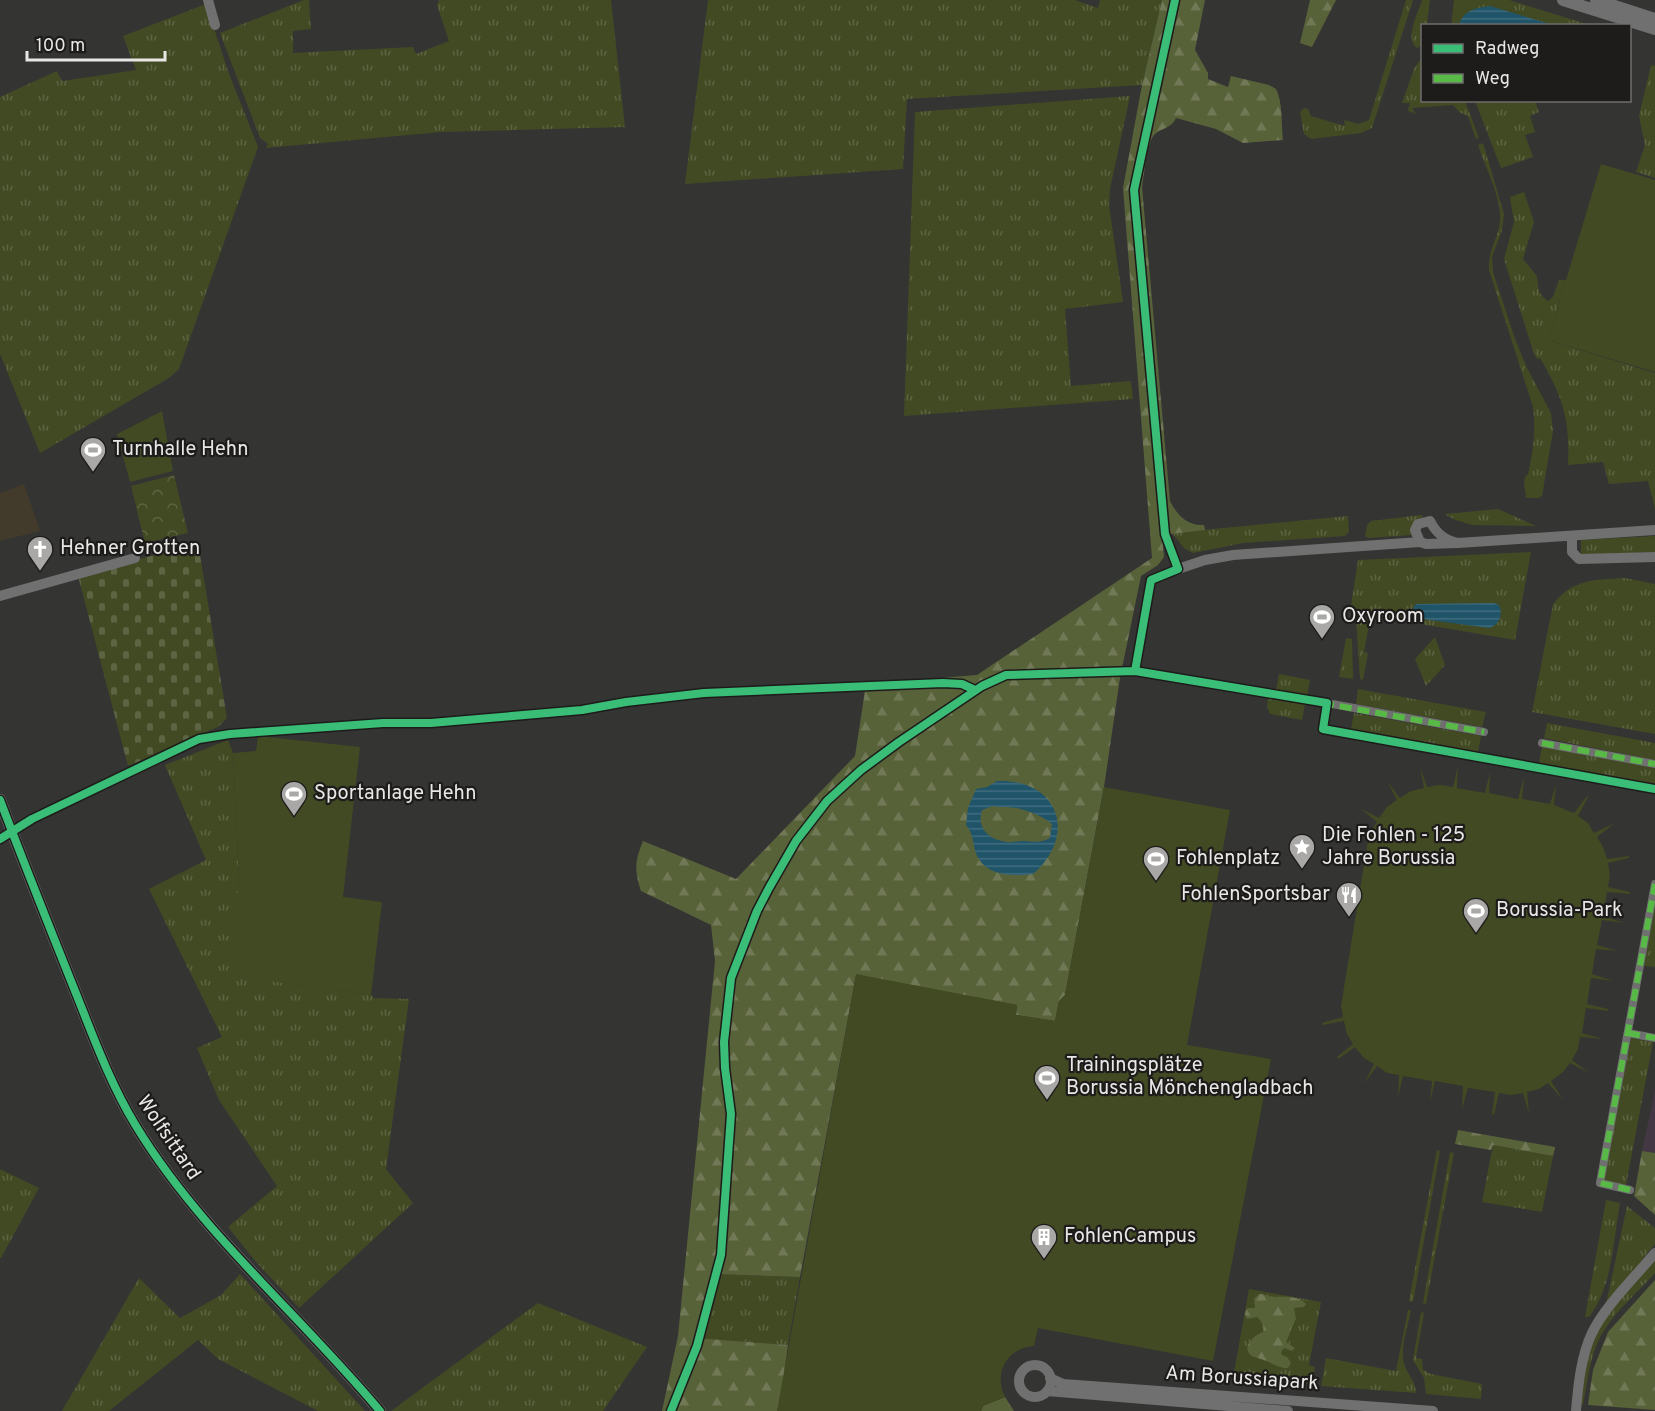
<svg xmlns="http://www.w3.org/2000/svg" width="1655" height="1411" viewBox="0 0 1655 1411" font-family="Overpass,sans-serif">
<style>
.commercial{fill:#423743}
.education{fill:#423b2b}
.grass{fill:url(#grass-tufts)}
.forest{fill:url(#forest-firs)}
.cemetery{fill:url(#cemetery-stones)}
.park{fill:url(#park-crowns)}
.pitch{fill:#424a23}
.water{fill:url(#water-rules);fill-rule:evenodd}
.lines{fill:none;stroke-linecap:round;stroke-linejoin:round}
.pedestrian{stroke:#717071;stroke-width:8}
.minor{stroke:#717071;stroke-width:10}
.tertiary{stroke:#717071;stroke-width:12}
.quiet{stroke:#58b947;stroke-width:6;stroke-dasharray:12 6;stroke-linecap:butt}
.cycleway-casing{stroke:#1d1c1b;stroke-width:11}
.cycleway{stroke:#3abd76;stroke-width:8}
.labels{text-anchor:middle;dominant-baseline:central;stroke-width:4.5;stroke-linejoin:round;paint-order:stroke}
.poi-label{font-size:20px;fill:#e8e7e6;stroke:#1d1c1b;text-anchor:start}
.street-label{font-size:20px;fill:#e8e7e6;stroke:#1d1c1b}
</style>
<defs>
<pattern id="grass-tufts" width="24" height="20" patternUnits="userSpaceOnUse" patternTransform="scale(1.5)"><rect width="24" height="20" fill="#424a23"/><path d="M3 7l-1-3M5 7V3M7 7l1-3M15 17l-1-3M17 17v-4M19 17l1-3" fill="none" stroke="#5d6443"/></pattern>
<pattern id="forest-firs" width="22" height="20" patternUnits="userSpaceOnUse" patternTransform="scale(1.5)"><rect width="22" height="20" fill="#586239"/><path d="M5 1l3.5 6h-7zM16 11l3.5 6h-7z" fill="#707856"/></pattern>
<pattern id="cemetery-stones" width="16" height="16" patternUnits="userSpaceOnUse" patternTransform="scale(1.5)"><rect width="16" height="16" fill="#424a23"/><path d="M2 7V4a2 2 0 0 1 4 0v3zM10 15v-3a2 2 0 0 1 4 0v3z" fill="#5d6443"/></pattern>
<pattern id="park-crowns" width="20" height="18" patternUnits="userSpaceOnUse" patternTransform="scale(1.5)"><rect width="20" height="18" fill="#424a23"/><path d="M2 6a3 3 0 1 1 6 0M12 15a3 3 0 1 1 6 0" fill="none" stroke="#5d6443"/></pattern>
<pattern id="water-rules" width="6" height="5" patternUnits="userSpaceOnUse" patternTransform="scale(1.5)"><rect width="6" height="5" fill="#1f5469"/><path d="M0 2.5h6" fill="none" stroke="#406d7e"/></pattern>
</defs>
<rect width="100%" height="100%" fill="#343433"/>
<path class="commercial" d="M1655,1090v63l-13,-2z"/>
<path class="education" d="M24,484l16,47 -40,10v-48z"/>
<path class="grass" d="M304,0h5l2,29 -18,2v22l120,-6 3,7 33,-13 -12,-36 2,-5h172l14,127 -184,5 -175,16 2,-4 -8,-6 -40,-105z
M708,0h367l23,8 2,-8h62l-20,85 -235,14 -4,70 -218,15z
M1406,0h7l-41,128 -11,5 -50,6 -7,-5 -4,-22 4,-4 4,1 3,7 34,10 -1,-6 14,4 11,-4z
M1422,0h8l-3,25 -5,1v19l-5,3c-13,-9 1,-35 5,-48z
M1454,0h55l81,25 -139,1z
M206,4l22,67 30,76 -79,222 -10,9 -129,75 -40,-99v-257l57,-26 5,10 74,-11 -13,-34z
M1422,57v43l43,1 14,37 -3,1 -8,-23 -9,-4 -6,-7 -41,3 4,6 -8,-3 2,-8h-8l12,-34z
M1651,65l4,1v112l-19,-6 9,-27 -6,-29z
M1130,96l-20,93 -1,16 14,97 -58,7 6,77 60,-5 2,18 -229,17 11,-304z
M1475,101h60l4,11 -9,4 5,16 -10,3 8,22 -32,11z
M1483,143l21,71 -2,16 -10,27 1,15 22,67 12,29 24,45 2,18 -11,65 -3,2h-13l-2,-17 2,-6h2c5,-24 8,-44 5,-68l-44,-137c-1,-22 10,-32 11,-50 2,-21 -15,-54 -22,-75z
M1524,192l10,30 -11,37 14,17c2,13 0,17 11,25l5,-4 6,-17h7l-18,60 107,33v136l-7,-28 -39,3 -6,-22 -35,3c2,-45 -5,-68 -28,-107l-3,1 -4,-8 -29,-92 10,-37 -4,-25z
M1498,509l38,17 -64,-1 -19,-6 -8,-5z
M1421,515l2,2 -5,3 -6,15 -44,3 -3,-2 2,-11 4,-4z
M1348,516l1,16 -4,4 -102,7 -50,10 -8,-4 -13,-16z
M1655,536v16l-70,3 -4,-1v-14z
M1531,552l-16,88 -165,-28 8,-52z
M1625,578l30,6v150l-123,-22 21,-108c21,-26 42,-24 72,-26z
M1356,618l14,2 -6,32 4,1 -5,27 -3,-1z
M1435,637l10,28 -19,21 -11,-27z
M1346,638l6,1 1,40 -14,-2z
M1279,674l31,6 -3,16 -31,-6z
M1358,689l128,23 -4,15 -126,-23z
M1268,697l37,7 -3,16 -32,-6 -3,-7z
M1354,713l127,23 -3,16 -127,-23z
M1547,723l108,20v17l-111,-22z
M228,740l5,13 6,128 -10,94 142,20 3,3 35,1 -23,170 27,34 -114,105 -43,-46 -28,-35 49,-41 -58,-86 -22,-52 25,-11 -73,-148 57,-29 -41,-95z
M1542,747l113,21v17l-116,-22z
M1655,907v60l-11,-1z
M1631,1038l22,4 -27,143 -22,-4z
M1493,1145l60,11 -11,56 -60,-10z
M1437,1150l3,1 -27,151 -4,-1z
M1450,1152l4,1 -28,151 -3,-1z
M0,1169l39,19 -38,70h-1z
M1606,1200l14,3c-7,38 -7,83 -31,114h-4z
M1627,1206l28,22v16l-49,60z
M1655,1260v13c-16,18 -37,36 -50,56 -15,22 -17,51 -22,76h-2c3,-22 5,-47 14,-68 11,-25 42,-56 60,-77z
M240,1274l125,137h-47l-100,-52 -20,-19 -89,71h-47l77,-133 41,40 41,-23z
M713,1274l87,3 -12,68 -93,-7z
M1249,1289l72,13 -12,63 6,2 -3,17 -79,-6z
M538,1303l109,44 -44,64h-212z
M1408,1310h3c-3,16 -11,37 -7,53 3,12 12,17 12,30l-95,-7 5,-28 70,13z
M1421,1312l3,1 -8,45 6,1 1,11 8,4 51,10 -1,15 -55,-5 -2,-16 -11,-18z"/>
<path class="forest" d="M1162,0h43l-10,50 13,23v6l20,8 3,-11 38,9 7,4c7,13 5,35 7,51l-40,3 -27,-14 -40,-11c-4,10 -15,10 -22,17 -7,8 -10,40 -12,52l28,314c7,14 17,25 34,24l1,5 -43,5 2,22 -6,8 -17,11 -21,102 -16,109 -39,208 -6,6 -4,20 -39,-6 1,-10 -161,-30 -56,302 -87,-3 -17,64 92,7 -9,66h-117l16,-75 37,-375 -4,-36 -70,-34c-7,-21 -6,-30 2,-50l93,38 119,-123 11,-72 111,-9 175,-117 -29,-370 19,-103z
M1310,0h26l-24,47 -12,-4z
M1458,1130l97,17 -2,9 -60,-11 -2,5 -36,-6z
M1642,1151l13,2v62l-21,-19z
M1655,1280v130l-67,-5 5,-35 15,-38z
M1259,1294c6,0 9,3 15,3 11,0 23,-2 32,7l-2,3 -10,1 2,11c-5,8 -6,15 -10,23l9,6 -3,3 -8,-3 -3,4 1,3 5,2 4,6 -3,5c-10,0 -16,-5 -24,-8 -3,-1 -7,-2 -10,-3 -15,-8 -1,-21 9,-25 2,-7 -1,-10 -6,-15l-10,2 -2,-4 2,-7h8l-1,-9z
M1005,1397l9,14h-33l2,-5z"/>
<path class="cemetery" d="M198,543l29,175 -9,9 -90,39 -50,-190z"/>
<path class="park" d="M174,475l14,58 -43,10 -14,-57z"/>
<path class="pitch" d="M1601,164l54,16v192l-107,-32z
M162,411l11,60 -43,11 -13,-48z
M258,736l102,11 -17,150 39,5 -11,93 -143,-20 11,-94 -6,-128 23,-2z
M1458,766l-1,22 28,5 5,-21 -1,21 29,6 6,-22 -2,22 28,5 6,-20 -2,21 20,8 13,-17 1,1 -10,19 10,7 6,10 21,-10 -18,14 6,10 4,12 22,-3v2l-21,5 2,12 -2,12 22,5v2l-23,-2 -4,24 21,7 -22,-3 -5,25 21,6 -22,-2 -4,25 21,7 -22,-3 -4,26 21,5v2l-22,-3 -4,25 21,6 -23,-2 -2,12 -6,11 17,13 -19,-10 -7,9 -12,9 12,19 -15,-17 -9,6 -12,3 2,22 -6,-21 -12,2 -12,-2 -5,22 -2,-1 3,-22 -27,-4 -6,21 1,-23 -28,-5 -5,21 2,-21 -29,-5 -5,21 1,-22 -12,-2 -10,-7 -13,18 10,-20 -10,-6 -9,-11 -17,12 -1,-2 16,-13 -6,-10 -3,-13 -22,4v-2l21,-6 -2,-11 28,-172 8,-12 -17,-14 19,10 8,-11 10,-7 -10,-19 13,17 11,-7 13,-3 -4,-21 7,20 13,-2 13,2z
M1104,787l126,23 -43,235 84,14 -58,302 -175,-33 -4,18c-27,2 -41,27 -29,51l-22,9 -2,5h-204l79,-437 161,31 -1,10 39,6 4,-20 6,-6z"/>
<path class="water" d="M1490,6l63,19h-94c5,-15 16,-17 31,-19z
M1494,603l5,2c4,9 1,20 -10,23l-74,-10 -2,-4 1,-8 3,-2z
M997,781c62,-2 81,54 36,93 -20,2 -45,3 -56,-18 -5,-11 -2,-20 -11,-31l2,-17 8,-19 11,-2zM993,806c8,2 16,1 24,2 12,3 26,8 35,16l-2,14c-10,6 -18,3 -28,3 -5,0 -10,2 -15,1 -18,-2 -31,-14 -25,-32z"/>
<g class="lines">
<path class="pedestrian" d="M1327,703l157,29
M1542,743l113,21
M1628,1033l27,5
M1630,1190l-30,-7 55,-299"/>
<path class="minor" d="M208,0l7,25
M1572,536v16l7,7 76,-2
M1458,543l-32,1 -6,-2 -5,-12 3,-6 12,-3c6,12 14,19 28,22l197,-13
M1178,569l27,-9 28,-5 187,-13
M0,596l135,-38
M0,839l32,-20 128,-61
M1019 1381a16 16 0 1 1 32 0a16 16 0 1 1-32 0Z
M1050,1378l13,6 370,27
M1047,1391l241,20
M1576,1411c2,-25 5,-55 16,-78 12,-26 44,-57 63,-80"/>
<path class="tertiary" d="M1563,0l92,29
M1596,0l59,19
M0,800c23,61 47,121 71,181 20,49 37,99 65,145 65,107 164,189 244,285"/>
<path class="quiet" d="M1322,703l162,29
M1542,743l113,21
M1628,1033l27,5
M1630,1190l-30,-7 55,-299"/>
<g class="cycleway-casing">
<path id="cycleway" d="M1135,671l16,-91 27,-11 -13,-35 -31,-344 41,-190
M0,800c23,61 47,121 71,181 20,49 37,99 65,145 65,107 164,189 244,285
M0,839l32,-20 167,-80 31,-5 153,-11h48l151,-13 44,-8 78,-9 239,-10 19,1 13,6
M671,1411l26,-65 24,-91 10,-141 -6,-46 -1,-26 7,-64 26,-67 12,-23 27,-47 31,-40 34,-31 38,-28 83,-56 24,-11 129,-4 192,32 -4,26 332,60"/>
</g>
<use href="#cycleway" class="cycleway"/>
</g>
<defs>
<g id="stadium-pin" transform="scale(1.35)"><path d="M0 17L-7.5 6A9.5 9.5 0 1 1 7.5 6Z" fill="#a9a8a7" stroke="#1d1c1b"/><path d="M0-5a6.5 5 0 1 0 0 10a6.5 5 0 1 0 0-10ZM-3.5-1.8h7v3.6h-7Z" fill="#fff"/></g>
<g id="church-pin" transform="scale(1.35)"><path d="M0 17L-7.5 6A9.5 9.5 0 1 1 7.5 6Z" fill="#a9a8a7" stroke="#1d1c1b"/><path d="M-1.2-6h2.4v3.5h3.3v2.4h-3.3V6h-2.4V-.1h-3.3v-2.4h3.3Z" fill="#fff"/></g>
<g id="sight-pin" transform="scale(1.35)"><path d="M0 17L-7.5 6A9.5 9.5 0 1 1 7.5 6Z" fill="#a9a8a7" stroke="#1d1c1b"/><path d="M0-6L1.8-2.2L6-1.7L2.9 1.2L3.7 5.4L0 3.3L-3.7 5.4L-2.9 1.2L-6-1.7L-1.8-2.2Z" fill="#fff"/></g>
<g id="restaurant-pin" transform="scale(1.35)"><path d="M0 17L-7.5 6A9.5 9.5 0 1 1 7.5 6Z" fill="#a9a8a7" stroke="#1d1c1b"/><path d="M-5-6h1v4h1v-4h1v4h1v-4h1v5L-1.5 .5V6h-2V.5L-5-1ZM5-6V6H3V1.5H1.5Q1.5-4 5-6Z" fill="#fff"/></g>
<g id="building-pin" transform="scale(1.35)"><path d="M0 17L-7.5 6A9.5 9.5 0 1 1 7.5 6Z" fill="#a9a8a7" stroke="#1d1c1b"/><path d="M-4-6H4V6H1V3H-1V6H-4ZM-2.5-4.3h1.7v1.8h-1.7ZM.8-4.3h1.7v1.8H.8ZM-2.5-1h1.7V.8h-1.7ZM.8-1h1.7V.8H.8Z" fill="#fff"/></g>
</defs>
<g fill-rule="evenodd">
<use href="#stadium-pin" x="93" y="450"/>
<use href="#church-pin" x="40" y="549"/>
<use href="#stadium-pin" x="1322" y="617"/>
<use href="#stadium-pin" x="294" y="794"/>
<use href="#sight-pin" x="1302" y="847"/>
<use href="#stadium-pin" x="1156" y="859"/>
<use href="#restaurant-pin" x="1349" y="895"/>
<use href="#stadium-pin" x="1476" y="911"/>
<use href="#stadium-pin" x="1047" y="1078"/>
<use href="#building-pin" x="1044" y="1237"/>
</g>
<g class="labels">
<g class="poi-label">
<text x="112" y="450">Turnhalle Hehn</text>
<text x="60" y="549">Hehner Grotten</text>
<text x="1342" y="617">Oxyroom</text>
<text x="314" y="794">Sportanlage Hehn</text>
<text x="1322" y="836">Die Fohlen - 125<tspan x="1322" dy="23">Jahre Borussia</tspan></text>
<text x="1176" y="859">Fohlenplatz</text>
<text x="1330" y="895" text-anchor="end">FohlenSportsbar</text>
<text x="1496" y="911">Borussia-Park</text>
<text x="1066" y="1066">Trainingsplätze<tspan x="1066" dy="23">Borussia Mönchengladbach</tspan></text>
<text x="1064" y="1237">FohlenCampus</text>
</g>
<g class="street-label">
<text transform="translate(168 1138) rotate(56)">Wolfsittard</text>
<text transform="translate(1242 1379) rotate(4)">Am Borussiapark</text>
</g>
</g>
<rect x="1421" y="24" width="210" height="78" fill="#1d1c1b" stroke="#6e6d6c" stroke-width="1.5"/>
<rect x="1433" y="44" width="30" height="9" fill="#3abd76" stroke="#6e6d6c" stroke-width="1.5"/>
<text x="1475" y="54" font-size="18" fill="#e8e7e6">Radweg</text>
<rect x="1433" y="74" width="30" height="9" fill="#58b947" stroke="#6e6d6c" stroke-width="1.5"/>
<text x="1475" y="84" font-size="18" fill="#e8e7e6">Weg</text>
<path d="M27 51v9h138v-9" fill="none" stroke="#e8e7e6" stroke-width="3"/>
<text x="36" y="51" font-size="18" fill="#e8e7e6" stroke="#1d1c1b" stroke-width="4.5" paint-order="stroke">100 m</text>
</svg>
